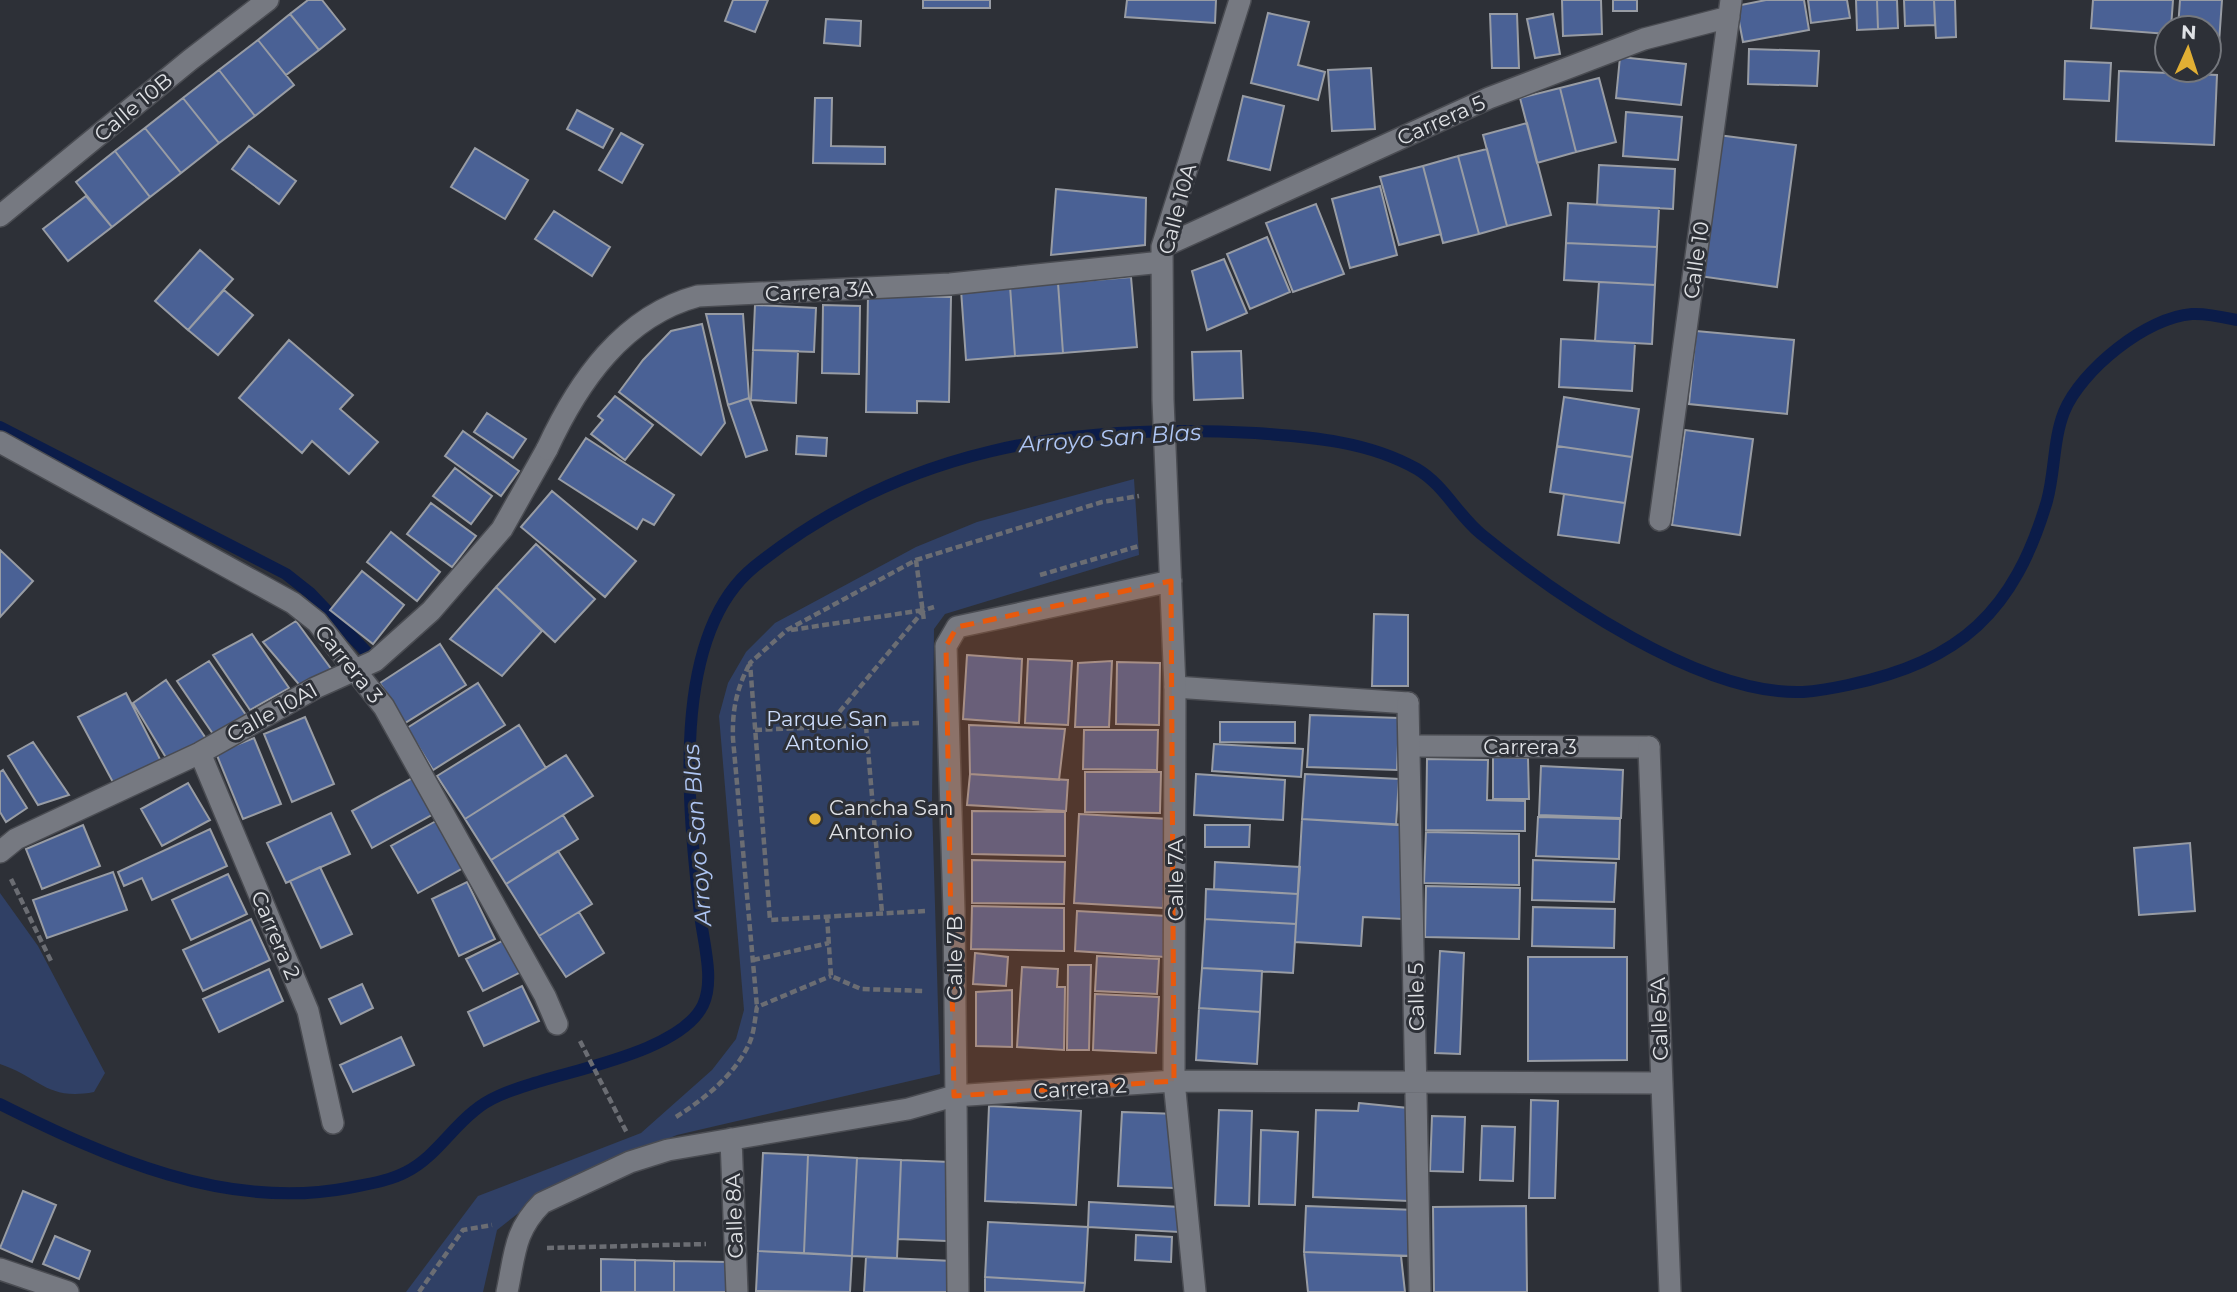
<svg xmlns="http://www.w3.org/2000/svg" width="2237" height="1292" viewBox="0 0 2237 1292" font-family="Montserrat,sans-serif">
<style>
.green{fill:#304065}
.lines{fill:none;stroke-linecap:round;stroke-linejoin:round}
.stream{stroke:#0b1c49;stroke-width:12}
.building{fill:#4a6195;stroke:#989ca4;stroke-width:2}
.lane-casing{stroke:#4a4c52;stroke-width:24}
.street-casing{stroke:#4a4c52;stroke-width:24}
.path{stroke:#6b6d73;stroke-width:4.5;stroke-dasharray:7 3.5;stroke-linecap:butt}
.lane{stroke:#767981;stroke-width:21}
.street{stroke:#767981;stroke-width:21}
.marked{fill:#e8590c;fill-opacity:0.2;stroke:#e8590c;stroke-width:5;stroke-dasharray:14 9;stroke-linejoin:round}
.poi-dot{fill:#e1af34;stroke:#2d3037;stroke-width:2.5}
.labels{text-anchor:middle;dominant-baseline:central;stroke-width:6;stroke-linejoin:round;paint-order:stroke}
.street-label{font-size:21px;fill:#dfe1e5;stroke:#2d3037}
.park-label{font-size:21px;fill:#ccdcfb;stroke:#2d3037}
.poi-label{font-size:21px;fill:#dfe1e5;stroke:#2d3037;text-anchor:start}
.water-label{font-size:23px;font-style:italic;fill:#afc6f4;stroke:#2d3037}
</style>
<rect width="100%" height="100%" fill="#2d3037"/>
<path class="green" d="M1134,479l5,76 -194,59 -11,15 -2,175 8,270 -263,61 -124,51 -56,44 -14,62h-77l72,-96 163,-63 71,-63 24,-31 8,-29 -25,-294 9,-33 18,-31 29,-29 141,-76 61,-25z
M0,893l38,53 67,127 -11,19c-47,9 -55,-15 -94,-28z"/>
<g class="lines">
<path class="stream" d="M0,427l286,147 24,19 65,68
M0,1104c106,53 226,107 348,84 20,-4 41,-7 58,-16 28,-14 44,-42 68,-61 15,-13 35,-20 54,-26 47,-16 153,-34 175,-80 12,-25 0,-64 -3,-91 -11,-99 -32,-277 54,-347 149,-120 316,-144 501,-134 56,4 113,8 162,36 27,16 40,45 64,65 76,62 220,162 322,158 14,-1 31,-4 45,-7 113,-24 166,-73 199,-184 8,-29 6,-61 17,-89 17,-42 83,-95 128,-98 14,-1 31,3 45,6"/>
</g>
<path class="building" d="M308,0h14l23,29 -26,21 -29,-36z
M733,0h35l-13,32 -30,-11z
M923,0h67v8h-67z
M1127,0h89l-1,23 -90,-6z
M1562,0h39l1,34 -39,2z
M1613,0h24v11h-24z
M1766,0h38l5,30 -66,12 -7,-36z
M1808,0h39l3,18 -39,5z
M1856,0h21l1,29 -21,1z
M1877,0h20l1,28 -20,1z
M1904,0h30l1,25 -30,1z
M1934,0h21l1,37 -20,1z
M2093,0h80l-2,28h-4v6l-76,-6z
M2180,0h42l-4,57h-9v-29h-31z
M1268,13l41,9 -11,43 27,7 -7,28 -67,-17z
M290,14l29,36 -33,25 -28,-35z
M1490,14h27l2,54h-27z
M1553,14l7,40 -25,4 -8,-39z
M826,19l35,2 -1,25 -36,-3z
M258,40l36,45 -39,31 -36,-46z
M1749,49l70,2 -2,35 -69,-2z
M1620,57l66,7 -5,41 -65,-7z
M2065,61l46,2 -2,38 -45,-2z
M1371,68l4,61 -43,2 -4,-61z
M219,70l36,46 -36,27 -36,-45z
M2119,71l98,4 -3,70 -98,-4z
M1599,78l17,64 -40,10 -16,-64z
M1560,88l16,64 -39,11 -17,-65z
M1243,96l41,10 -14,64 -42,-10z
M183,98l36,45 -38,30 -36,-45z
M815,98h17l-1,48 54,1v17l-72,-1z
M577,110l36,19 -10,19 -36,-19z
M1626,112l56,5 -4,43 -55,-4z
M1527,123l24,92 -44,11 -24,-91z
M145,128l36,45 -31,24 -35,-46z
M621,133l22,12 -21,38 -23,-13z
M1718,135l78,10 -19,142 -78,-11z
M249,146l47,35 -17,23 -47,-35z
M475,148l53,32 -23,39 -54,-32z
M1487,149l20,77 -28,8 -21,-78z
M115,151l35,46 -38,30 -36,-45z
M1458,156l21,78 -36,9 -20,-77z
M1599,165l76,4 -2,40 -76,-4z
M1423,166l18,68 -42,11 -19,-68z
M1380,186l17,69 -47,13 -18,-69z
M1056,189l90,9 -1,47 -94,10z
M86,196l26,31 -44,34 -25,-32z
M1568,203l91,5 -2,39 -91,-4z
M1316,204l28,70 -51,18 -27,-69z
M554,211l56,36 -18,29 -57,-37z
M1267,237l23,55 -40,17 -23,-55z
M1566,243l91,4 -2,38 -91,-5z
M200,250l33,29 -45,51 -33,-29z
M1224,259l23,54 -40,17 -15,-59z
M1131,277l6,70 -74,6 -5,-70z
M1599,282l56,3 -3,59 -57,-3z
M1058,283l5,70 -48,3 -5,-70z
M1010,286l5,70 -49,4 -5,-70z
M224,290l29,25 -35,40 -30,-25z
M868,295l83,2 -2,105 -32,-1v12l-51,-1z
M755,305l61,3 -2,44 -61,-2z
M823,305l37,1 -1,68 -37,-1z
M706,314h37l6,84 -21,7z
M702,324l23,99 -24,32 -82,-63 24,-32 28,-29z
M1696,331l98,9 -7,74 -98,-10z
M1561,339l74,4 -3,48 -73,-4z
M289,340l64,55 -13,14 38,33 -29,32 -37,-33 -10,12 -63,-55z
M753,350l45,1 -2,52 -45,-3z
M1241,351l2,47 -49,2 -2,-48z
M615,396l38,29 -28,35 -34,-26 12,-14 -5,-4z
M1564,397l75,12 -7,48 -75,-11z
M749,398l18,52 -21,7 -18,-52z
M487,413l39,26 -13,19 -39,-26z
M1685,430l68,9 -13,96 -68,-10z
M463,431l56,40 -18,25 -56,-40z
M797,436l30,2 -1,18 -30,-2z
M586,438l88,57 -20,30 -11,-6 -6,10 -78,-50z
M1557,446l75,11 -7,46 -75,-11z
M455,468l37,28 -21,28 -38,-28z
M552,491l84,70 -31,36 -84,-70z
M1564,494l61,9 -6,40 -61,-8z
M431,503l45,33 -24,31 -45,-33z
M391,532l49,40 -23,29 -50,-39z
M536,544l59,55 -40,43 -59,-55z
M0,550l33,31 -33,36z
M362,571l42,34 -31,39 -43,-34z
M496,587l46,44 -40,45 -52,-37z
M1374,614l34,1v71h-36z
M296,621l36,49 -30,18 -39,-46z
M252,634l37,54 -39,22 -37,-55z
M440,644l26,41 -61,38 -25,-40z
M967,655l55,4 -3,64 -56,-4z
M1028,659l44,2 -4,64 -43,-2z
M209,661l37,54 -33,19 -36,-53z
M1112,661l-3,66h-34l3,-64z
M1117,662l43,1 -1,62 -43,-1z
M166,680l41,60 -39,21 -35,-58z
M478,683l27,42 -72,45 -26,-42z
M126,693l36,70 -47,23 -37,-69z
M1310,715l89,3 -2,52 -90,-3z
M305,717l29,67 -42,18 -28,-68z
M1220,722h75v21l-75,-1z
M519,725l27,43 -81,51 -28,-43z
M969,725l96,4 -6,51 -89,-6z
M1084,730h74l-1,40 -74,-1z
M254,738l27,66 -38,15 -27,-66z
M33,742l36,53 -31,10 -30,-49z
M1214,744l89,5 -2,28 -89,-6z
M566,755l27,41 -102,64 -26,-41z
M1493,757l35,1 1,41h-36z
M1427,759l61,1 -1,40 38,1v30l-99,-1z
M1541,766l82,4 -2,48 -82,-3z
M3,770l24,38 -21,14 -6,-10v-40z
M1085,772h76l-1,41 -75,-1z
M970,774l98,6 -2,31 -99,-6z
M1196,774l89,6 -2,40 -89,-5z
M1305,774l94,5 -3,46 -94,-6z
M416,776l21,36 -65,36 -20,-37z
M188,783l22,37 -48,26 -21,-37z
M972,811l93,1v44l-93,-2z
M331,813l19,41 -64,29 -19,-40z
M1079,814l90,5 -6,89 -89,-5z
M563,815l15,24 -72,45 -15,-24z
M1538,817l82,2 -1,40 -83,-3z
M1302,819l106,6 -5,94 -40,-2 -2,29 -66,-4z
M436,821l27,47 -45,25 -27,-47z
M83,825l17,41 -58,23 -16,-40z
M1205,825h45l-1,22h-44z
M210,829l17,37 -75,34 -10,-22 -18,8 -6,-14z
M1426,832l93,2v51l-95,-2z
M2190,843l5,68 -56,4 -5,-67z
M558,851l34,53 -53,32 -33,-52z
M972,860l93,2 -1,42 -92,-1z
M1533,860l83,3 -2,39 -82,-2z
M1215,862l85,5 -2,27 -84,-5z
M320,867l32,67 -31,14 -31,-67z
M113,872l14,38 -80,28 -14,-38z
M228,874l19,40 -56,26 -19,-40z
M467,882l28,57 -36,17 -27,-57z
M1426,886l94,2 -1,51 -94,-2z
M1206,889l92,5 -2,30 -91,-5z
M972,906l92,2v43l-93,-2z
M1533,907l82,2 -1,39 -82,-2z
M1077,911l90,5 -2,41 -90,-6z
M579,912l25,41 -38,24 -27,-41z
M251,919l19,41 -67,31 -20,-41z
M1205,919l91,5 -3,49 -91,-5z
M504,940l17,32 -38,19 -17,-32z
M1440,951l24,2 -4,101 -25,-1z
M975,953l33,4 -2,29 -33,-2z
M1097,956l62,3 -2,35 -62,-3z
M1528,957h99v103l-99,1z
M1068,965h23l-2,85h-22z
M1022,967l36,2 -1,18h8l-1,63 -47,-3z
M1202,968l60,3 -2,41 -61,-4z
M269,969l14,32 -64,31 -16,-33z
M362,984l11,24 -32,16 -12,-25z
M522,986l17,35 -55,25 -16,-34z
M1012,990v57l-36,-1v-54z
M1095,994l64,3 -3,56 -63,-3z
M1199,1008l61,4 -3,52 -61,-4z
M401,1037l13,28 -61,27 -13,-27z
M1531,1100l27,1 -3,97h-26z
M1359,1103l49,5 1,93 -96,-4 3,-87 42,1z
M989,1106l92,5 -5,94 -91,-4z
M1219,1110l33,1 -3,95 -34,-1z
M1122,1112l55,2 -3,74 -56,-2z
M1432,1116l33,1 -2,55 -33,-1z
M1482,1126l33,1 -2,54 -33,-1z
M1261,1130l37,2 -3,73 -36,-1z
M763,1153l45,2 -4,98 -46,-2z
M808,1155l49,3 -5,98 -48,-3z
M857,1158l44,2 -4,98 -45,-2z
M901,1160l49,2 -3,79 -49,-2z
M23,1191l33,14 -24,57 -32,-14z
M1089,1202l91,5 -1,25 -91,-5z
M1306,1206l110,4 -2,46 -110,-4z
M1526,1206l1,86h-93l-1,-85z
M988,1222l100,5 -3,56 -100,-6z
M1136,1235l36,2 -1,25 -36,-2z
M55,1236l35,15 -11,28 -36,-15z
M758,1251l94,5 -2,36 -94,-1z
M1304,1252l97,4 4,36h-97z
M866,1257l87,4 -1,31h-88z
M601,1259l34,1v32h-34z
M635,1260l39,1v31h-39z
M674,1261l54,1 -1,30h-53z
M985,1277l100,6 -1,9h-99z"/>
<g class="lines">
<g class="lane-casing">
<path id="lane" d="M0,442l293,161 24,19 67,85 161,289 12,28
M1175,687l233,16
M1411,746l238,1
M200,753l108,258 25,112
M0,852l16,-13 184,-86 115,-65 60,-27 56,-50 71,-82 45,-80"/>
</g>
<g class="street-casing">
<path id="street" d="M0,216l190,-156 78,-60
M1162,247l327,-149 155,-59 85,-22
M547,449c31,-67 76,-133 151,-153l252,-12 212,-22
M1660,520l71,-520
M1408,703l12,589
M1649,747l21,545
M731,1139l6,153
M0,1269l68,23
M507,1292c8,-38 7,-61 35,-89l88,-41 38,-12 240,-41 46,-13 220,-15 488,2
M958,1292l-4,-381 -8,-265 11,-19 214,-46
M1195,1292l-21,-211 1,-394 -12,-287 -1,-153 78,-247"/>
</g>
<path class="path" d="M916,560l8,61
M1040,575l99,-29
M791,630l133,-20
M749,665c-13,25 -17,47 -16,74l24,268
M866,726l16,187
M826,728l98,-118 10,-3
M755,730l164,-7
M11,879l40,82
M925,911l-155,9 -20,-257 37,-33 129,-70 186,-58 37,-6
M827,916l4,60 30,13 64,2
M753,960l76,-17
M580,1041l47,92
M676,1117c28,-18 58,-41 73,-73 5,-10 6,-26 8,-37l74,-31
M547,1248l159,-4
M419,1292l44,-62 29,-5"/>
<use href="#lane" class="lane"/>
<use href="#street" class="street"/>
</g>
<path class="marked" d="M1171,581l3,500 -220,15 -8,-450 11,-19z"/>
<circle class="poi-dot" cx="815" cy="819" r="7"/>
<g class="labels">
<g class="street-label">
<text transform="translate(133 107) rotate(-40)">Calle 10B</text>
<text transform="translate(1441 120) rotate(-24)">Carrera 5</text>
<text transform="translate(1177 209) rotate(-75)">Calle 10A</text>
<text transform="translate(1696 260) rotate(-82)">Calle 10</text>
<text transform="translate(819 291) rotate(-3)">Carrera 3A</text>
<text transform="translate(349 664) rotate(51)">Carrera 3</text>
<text transform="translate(272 712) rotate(-29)">Calle 10A1</text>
<text x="1530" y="746">Carrera 3</text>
<text transform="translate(1175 880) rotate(-90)">Calle 7A</text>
<text transform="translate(276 935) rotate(67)">Carrera 2</text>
<text transform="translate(954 958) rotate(-90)">Calle 7B</text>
<text transform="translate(1416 997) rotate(-91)">Calle 5</text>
<text transform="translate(1659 1019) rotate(-92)">Calle 5A</text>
<text transform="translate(1080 1088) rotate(-4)">Carrera 2</text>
<text transform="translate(734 1216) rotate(-92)">Calle 8A</text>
</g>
<g class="park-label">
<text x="827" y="718">Parque San<tspan x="827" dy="24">Antonio</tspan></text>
</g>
<g class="poi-label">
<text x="829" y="807">Cancha San<tspan x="829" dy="24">Antonio</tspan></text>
</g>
<g class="water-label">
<text transform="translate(1110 438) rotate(-4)">Arroyo San Blas</text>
<text transform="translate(697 835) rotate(-94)">Arroyo San Blas</text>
</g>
</g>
<g transform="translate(2188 49) rotate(3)"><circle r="33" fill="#2d3037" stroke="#74777d" stroke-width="2"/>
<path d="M0-5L12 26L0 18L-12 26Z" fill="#e1af34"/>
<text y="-10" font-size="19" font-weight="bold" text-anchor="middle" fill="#dfe1e5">N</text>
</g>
</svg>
